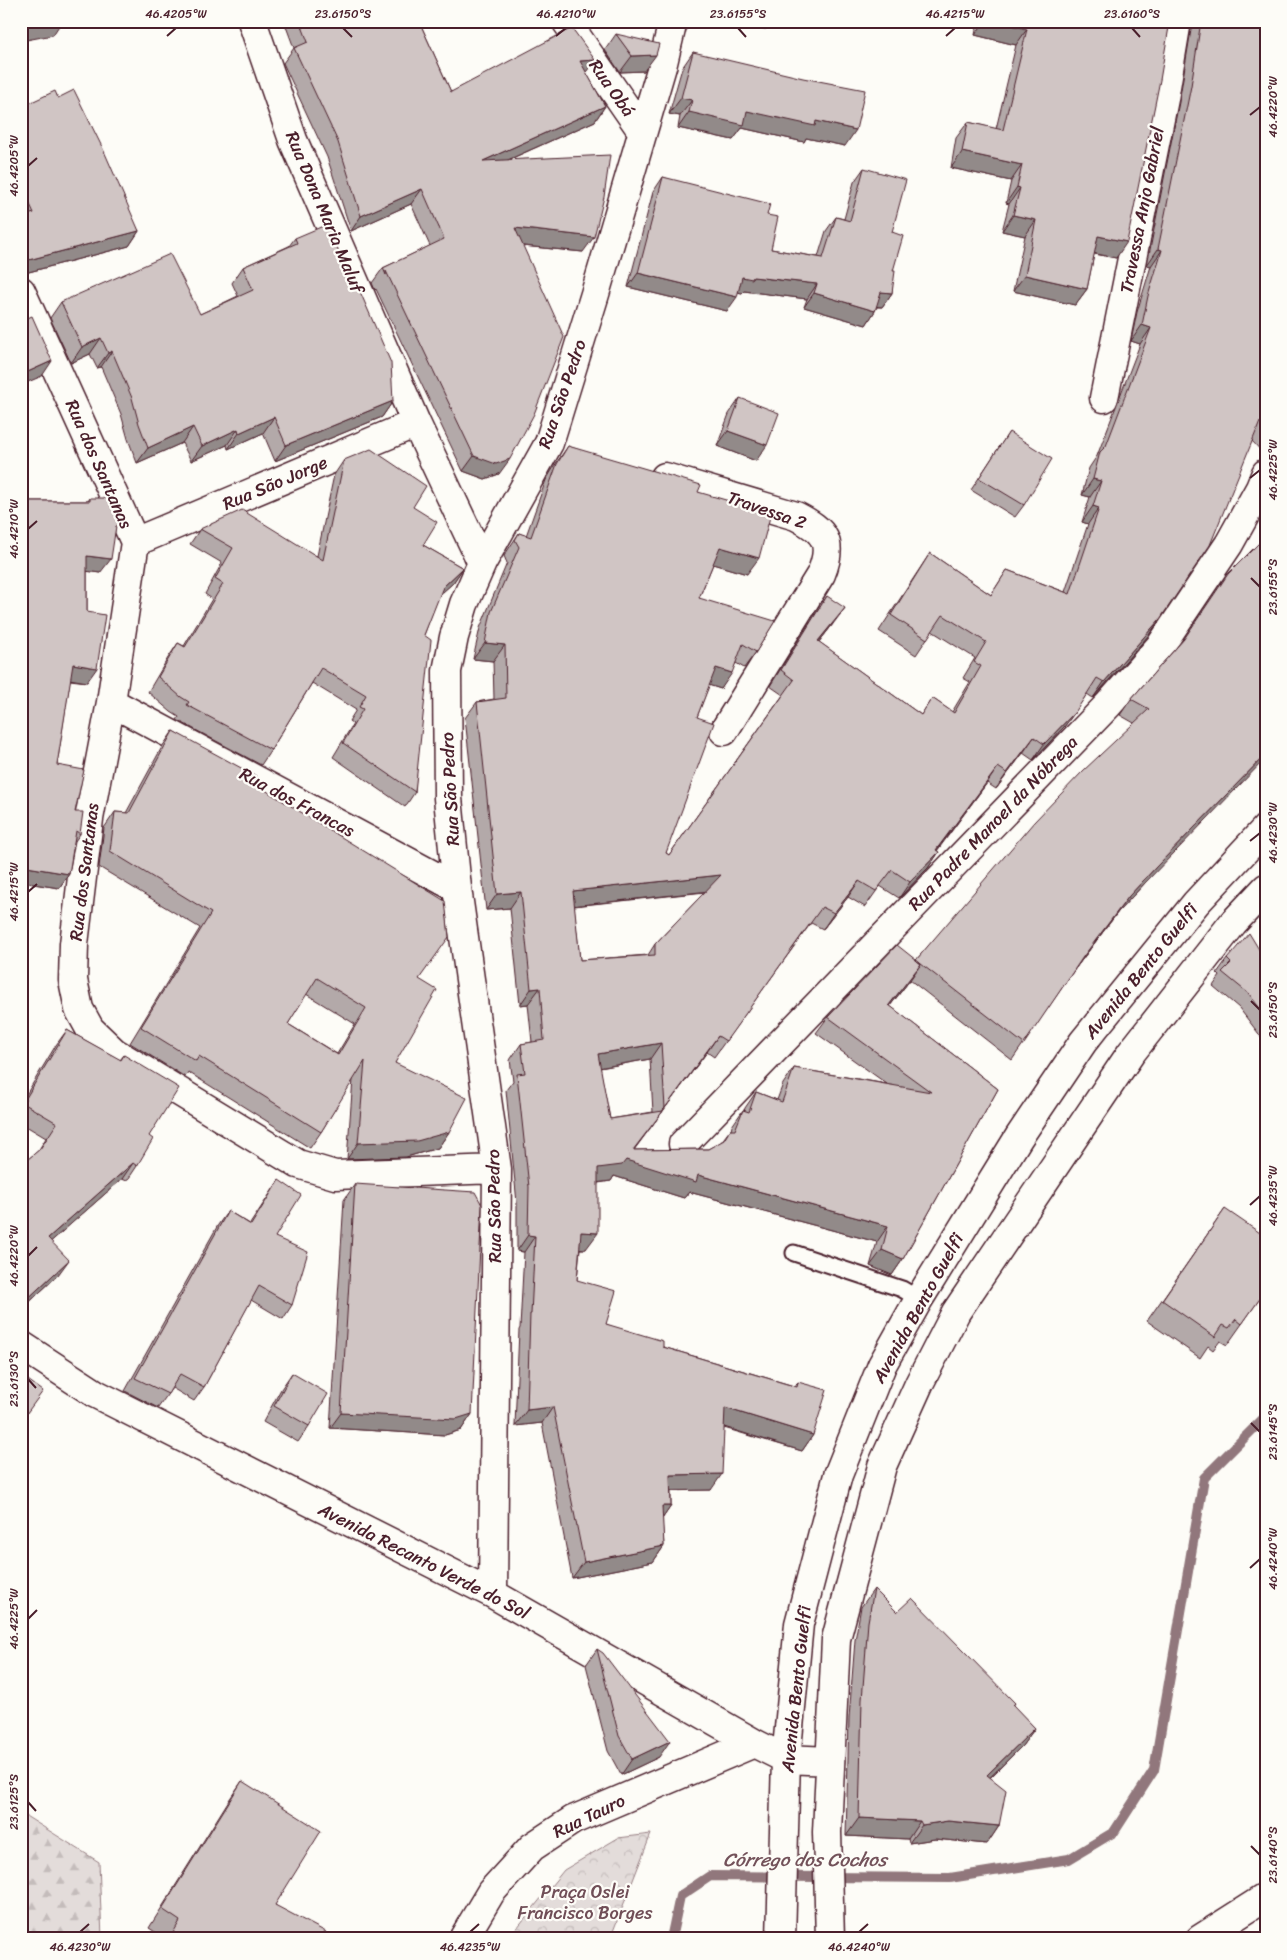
<svg xmlns="http://www.w3.org/2000/svg" width="1287" height="1960" viewBox="0 0 1287 1960" font-family="Sriracha,sans-serif">
<style>
.forest{fill:url(#forest-firs);stroke:#967e82}
.park{fill:url(#park-crowns);stroke:#967e82}
.lines{fill:none;stroke-linecap:round;stroke-linejoin:round}
.stream{stroke:#91777b;stroke-width:10}
.lane-casing{stroke:#4a1f2b;stroke-width:19}
.street-casing{stroke:#4a1f2b;stroke-width:31}
.secondary-casing{stroke:#4a1f2b;stroke-width:31}
.lane{stroke:#fdfcf7;stroke-width:15}
.street{stroke:#fdfcf7;stroke-width:28}
.secondary{stroke:#fdfcf7;stroke-width:28}
.wall{fill:#b3a9a9;stroke:#4a1f2b;fill-rule:evenodd}
.shaded-wall{fill:#928a89;stroke:#4a1f2b}
.building{fill:#d0c5c4;stroke:#4a1f2b;fill-rule:evenodd}
.ticks{fill:none;stroke:#4a1f2b;stroke-width:2}
.labels{text-anchor:middle;dominant-baseline:central;stroke-width:4.5;stroke-linejoin:round;paint-order:stroke}
.street-label{font-size:18px;fill:#4a1f2b;stroke:#fdfcf7}
.park-label{font-size:18px;fill:#704e57;stroke:#fdfcf7}
.water-label{font-size:19px;font-style:italic;fill:#73525a;stroke:#fdfcf7}
.neatline{fill:none;stroke:#4a1f2b;stroke-width:2}
.ticks-label{font-size:12px;text-anchor:middle;fill:#4a1f2b}
</style>
<defs>
<pattern id="forest-firs" width="22" height="20" patternUnits="userSpaceOnUse" patternTransform="scale(1.25)"><rect width="22" height="20" fill="#e3dcda"/><path d="M5 1l3.5 6h-7zM16 11l3.5 6h-7z" fill="#c4bcbb"/></pattern>
<pattern id="park-crowns" width="20" height="18" patternUnits="userSpaceOnUse" patternTransform="scale(1.25)"><rect width="20" height="18" fill="#e3dcda"/><path d="M2 6a3 3 0 1 1 6 0M12 15a3 3 0 1 1 6 0" fill="none" stroke="#c4bcbb"/></pattern>
</defs>
<rect width="100%" height="100%" fill="#fdfcf7"/>
<filter id="ink" filterUnits="userSpaceOnUse"><feTurbulence type="fractalNoise" baseFrequency=".02" numOctaves="2"/><feDisplacementMap in="SourceGraphic" scale="10" xChannelSelector="R" yChannelSelector="G"/><feConvolveMatrix kernelMatrix="1 2 1 2 8 2 1 2 1" color-interpolation-filters="sRGB"/></filter>
<g filter="url(#ink)">
<path class="forest" d="M21,1813l78,49 3,77h-81z"/>
<path class="park" d="M651,1834l-41,105h-102l56,-69 54,-32z"/>
<g class="lines">
<path class="stream" d="M671,1939l9,-43 30,-20 240,2 119,-19 45,-27 40,-62 50,-292 62,-62"/>
<g class="lane-casing">
<path id="lane" d="M794,1253l108,36 17,10"/>
</g>
<g class="street-casing">
<path id="street" d="M252,21l41,119 123,283 66,140
M566,21l76,110
M21,291l114,251 -24,160 -22,117 -15,125 -1,36 6,29 11,20 24,23 184,112 37,11 162,-6
M1104,398l60,-299 13,-78
M665,477l131,39c29,15 38,26 25,58l-97,157
M135,542l281,-119
M111,702l346,186
M683,1144l425,-439 53,-60 68,-101 31,-56 6,-15
M21,1345l75,49 397,200 261,149 32,16 44,2
M493,1594l4,-425 -40,-281 -9,-90 -1,-127 7,-34 10,-33 18,-41 67,-120 46,-149 68,-231 10,-42
M463,1939l28,-47 41,-45 41,-27 181,-77
M1200,1939l66,-42"/>
</g>
<g class="secondary-casing">
<path id="secondary" d="M781,1939l5,-180 13,-135 39,-149 44,-110 37,-66 100,-162 64,-95 113,-139 70,-75
M830,1939l-3,-107 9,-193 46,-173 37,-82 37,-72 175,-259 102,-130 33,-35"/>
</g>
<use href="#lane" class="lane"/>
<use href="#street" class="street"/>
<use href="#secondary" class="secondary"/>
</g>
<path class="wall" d="M284,21h135l32,71 135,-20 19,34 -10,15 -87,39 75,92 -61,-6 -23,228 -14,5 -22,-8 -87,-182 -1,1 -3,-7 11,-15 47,-22 -19,-42 -60,27 -24,-74 -44,-94 11,-15z
M978,21h192l-54,237 -22,-4 -7,35 -12,16 -62,-14 12,-55 -23,-5 7,-27 -3,-1 5,-22 -60,-13 5,-30 12,-16 28,7 20,-84 -41,-10z
M1192,21h74v435l-14,-15 -103,194 -56,63 -6,-4 -23,33 -31,33 -10,-7 -27,36 -9,-6 -50,68 2,1 -11,16 -29,30 -19,-12 -15,21 -17,-10 -25,32 -12,-6 -97,134 -7,-5 -73,98 74,-1 13,-7 9,-12h1l1,-4 11,-16 1,1 1,-3 11,-16 21,8 6,-16 11,-16 93,16 -71,-51 12,-16 88,-57 218,-237 -14,-8 11,-16 51,-58 -37,242 -27,29 -43,57 -63,91 -102,-80 -20,26 108,83 -95,170 -11,16 -22,-9 7,-24 -188,-50 -5,6 -70,-22 -3,5 -13,2 -12,66h-6l-3,31 29,44 57,23 131,39 4,-4 15,53 -11,16 -78,-23 -13,62h-40v16l-9,13 2,27 -11,16 -81,16 -30,-155 -27,3 4,-96 1,-2 4,-76 -7,-1v-48l-11,-113 7,-9 -3,-21 11,-16 11,-2 -4,-38 -8,1 -10,-97 -24,2 -21,-192 12,-16 17,-3 -1,-38 -20,-2 7,-31 27,-65 -3,-7 15,-23 7,3 20,-56 11,-18 11,-16 130,46 49,82 -34,-10 -14,34 57,54 -12,16 -8,-5 -15,26 -12,-4 -12,32 -31,136 3,2 114,-160 -13,-9 46,-74 11,-16 6,28 -14,18 102,73 11,-17 20,14 18,-30 -7,-4 12,-20 -43,-27 -16,24 -37,-24 51,-78 61,42 16,-25 58,22 23,-68 -6,-2 8,-25 -8,-2 7,-27 8,-12 43,-112 -9,-3 6,-29 14,-46 -4,-1 32,-163 13,-78zM705,892l-50,52 -7,11 -68,5 -6,-54zM650,1059l3,53 -43,7 -10,-51z
M616,34l28,37 -24,1 -15,-22z
M693,52l152,94 -39,-8 -2,4 -62,-14 -9,12 -55,-12 2,-12 -11,-2 13,-46z
M58,98l81,133 -10,15 -108,28v-167z
M864,168l28,64 1,39 -1,22 -10,14h-5l-2,4 -9,14 -62,-18 3,-8 -63,-8 -2,2 -4,-1 -11,19 -99,-24 25,-95 10,-15 104,38 4,34 47,8 8,-26 10,-14 8,2 10,-37z
M295,238l98,163 -11,16 -107,44 -12,-28 -35,16 -1,-4 -36,16 -9,-18 -45,20 -9,-24 -7,-25 -20,-47 -4,1 -7,-14 -19,9 -21,-45 11,-16 139,12 38,-18 -6,-13 11,-16 46,-21z
M740,398l16,63 -39,-15 12,-32z
M1009,432l15,73 -9,12 -44,-27z
M344,460l69,47 10,38 40,23 -10,15 -14,12 -15,40 -9,157 -10,15 -72,-50 20,-33 -4,-3 7,-11 -44,-27 -41,67 -10,15 -84,-45 2,-3 -8,-5 -23,-20 20,-34 10,-15 6,3 28,-47 -7,-5 17,-31 -32,-19 10,-15 117,27 17,-81z
M90,498l25,33 -15,42 -13,-2v111l-17,-2 -13,85 18,47 5,22 -5,7 -6,33 -10,14 -38,-6v-381h67z
M173,731l79,51 167,197 -24,84 54,69 -11,16 -32,9 -59,2 6,-80 -32,53 -11,16 -122,-76 -3,5 -55,-34 70,-115 -101,-61 5,-39 11,-16 11,1 36,-66zM306,994l49,30 -18,30 -49,-30z
M1227,959l39,2v75l-4,2 -23,-30 -26,-22 7,-10 -3,-3z
M67,1030l53,30 4,-5 25,81 -12,30 -10,15 -5,-2 -71,62 7,34 -37,35v-145l17,-14 8,-13 -25,-15v-20l35,-58z
M279,1180l-4,57 17,68 -9,14 -32,-19 -47,87 -10,14 -22,-13 -14,20 -33,-17 93,-166 10,-14 22,13z
M355,1184l117,230 -11,16 -16,5 -115,-7 14,-228z
M1225,1209l41,81 -39,55 -7,-4 -7,9 -5,-4 -8,12 -53,-37z
M292,1373l17,53 -11,16 -35,-20 18,-33z
M874,1589l23,23 118,91 -2,3 22,22 -13,18 -32,32 9,48 -12,18 -52,-5 -26,4 -1,-4 -62,-3 3,-118 6,-78 6,-33z
M597,1649l62,108 -38,18 -13,-24 -22,-86z
M242,1781l33,124 47,34h-156l-17,-11 80,-128z"/>
<path class="shaded-wall" d="M55,21h7l-9,14 -32,6v-14z
M720,21h52l-6,8 -47,-6z
M985,21h11l31,8 -11,16 -41,-10z
M656,55l-12,16 -24,1 12,-16z
M595,60l-11,15 -4,-14z
M681,98l11,2 -12,16 -11,-2z
M605,106l-10,15 -123,55 11,-15z
M747,111l69,10 40,9 -11,16 -39,-8 -2,4 -62,-14 -9,12 -55,-12 11,-16z
M962,152l60,13 -11,16 -60,-13z
M1017,187l3,1 -11,16 -3,-1z
M422,189l-11,15 -60,27 10,-15z
M1013,215l23,5 -11,16 -23,-5z
M515,228l79,9 -11,15 -79,-8z
M139,231l-10,15 -108,28v-12z
M1098,236l29,6 -11,16 -29,-6z
M1158,249l4,1 -11,16 -4,-1z
M638,273l99,24 -10,14 -99,-24z
M1025,275l62,14 -12,16 -62,-14z
M742,277h11l64,7 -10,15 -63,-8 -2,2 -10,-2z
M881,292l11,1 -10,14 -11,-1z
M814,293l61,18 -9,14 -62,-18z
M1142,325l9,3 -11,16 -9,-3z
M101,338l-11,16 -19,9 11,-16z
M112,351l-11,16 -4,1 11,-15z
M52,361l-10,15 -21,9v-10z
M393,401l-11,16 -107,44 11,-16z
M274,417l-11,16 -35,16 11,-16z
M193,427l-11,16 -45,20 11,-15z
M238,429l-11,16 -36,16 11,-15z
M728,431l39,14 -11,16 -39,-15z
M474,456l36,3 -11,15 -14,5 -22,-8z
M1093,479l8,2 -11,16 -8,-2z
M1093,506l6,2 -11,16 -6,-2z
M720,547l39,11 -12,16 -38,-11z
M87,556l24,3 -11,14 -23,-3z
M463,568l-10,15 -21,19 11,-15z
M845,608l-12,16 -26,33 11,-16z
M1160,619l-11,16 -56,63 11,-16z
M485,643l20,2 -12,16 -20,-2z
M73,664l24,4 -10,14 -24,-4z
M716,668l16,5 -11,16 -16,-5z
M1076,711l-12,16 -31,33 11,-16z
M1034,737l-11,16 -27,36 11,-16z
M1266,754v4l-121,125 -27,29 -46,61 57,-77 27,-29z
M998,767l-11,16 -62,83 11,-16z
M939,852l-11,16 -29,30 11,-16z
M21,866l48,8 -10,14 -38,-6z
M721,875l-11,16 -148,16 11,-16z
M859,881l-11,16 -25,32 11,-16z
M521,892l-11,16 -24,2 11,-16z
M921,964l-11,16 -32,41 11,-16z
M540,988l-12,16 -8,1 11,-16z
M718,1036l-11,16 -54,72 12,-16z
M661,1043l-11,16 -63,11 11,-16z
M663,1111l-37,49 72,15 190,51 -11,16 -188,-50 -5,6 -70,-22 -3,5 -24,3 11,-16z
M449,1132l-11,16 -32,9 -59,2 11,-16z
M133,1163l-11,16 -84,74 10,-15z
M581,1232l17,1 -12,16 -16,-1z
M528,1235l7,1 -11,16 -7,-1z
M882,1250l21,9 -11,16 -22,-9z
M69,1260l-11,15 -37,35v-5l1,-1z
M553,1407l-11,16 -27,3 12,-16z
M725,1408l88,27 -11,16 -88,-27z
M341,1413l131,1 -11,16 -16,5 -115,-7z
M722,1474l-11,16 -52,1 11,-16z
M662,1506h9l-11,16z
M664,1546l-11,16 -81,16 12,-16z
M1035,1728l-13,18 -48,47 13,-18z
M670,1741l-11,16 -38,18 11,-16z
M859,1818l61,3 -12,18 -62,-3z
M948,1821l51,5 -12,18 -52,-5 -26,4 13,-18z"/>
<path class="building" d="M21,21h34l-34,6z
M300,21h119l32,71 121,-64 23,32 -15,1 25,45 -122,55 127,-6 -6,42 -10,40 -79,-9 49,109 -30,77 -24,45 -14,5 -22,-8 -88,-185v4l-3,-7 61,-29 -22,-50 -61,27 -23,-74 -44,-94 14,-6z
M996,21h174l-10,59 -33,162 -29,-6 -11,53 -62,-14 11,-55 -23,-5 7,-27 -3,-1 5,-22 -60,-13 6,-30 35,8 24,-101z
M1201,21h65v407l-6,-6 -50,123 -50,74 -56,63 -7,-4 -21,33 -32,33 -10,-7 -27,36 -9,-6 -62,83 3,2 -29,30 -18,-12 -16,21 -17,-10 -25,32 -12,-6 -96,134 -8,-5 -53,72 -4,-65 -63,11 12,65 53,-8 -30,39 75,-1 16,-9 6,-10h5l8,-20 6,2 7,-20 26,10 12,-34 137,24 -103,-75 69,-72 24,19 -32,41 109,84 -95,170 -21,-9 6,-24 -190,-51 -2,7 -70,-22 -4,5 -24,3v65l-17,-1 -4,48 39,11 -10,33 57,17v6l134,40 1,-5 29,8 -14,45 -88,-27 -3,66 -52,1 1,31h-9l2,40 -80,16 -31,-155 -26,3 3,-96h1l4,-78 -7,-1 1,-48 -12,-113 8,-1 -4,-29 23,-4 -4,-52 -9,1 -10,-97 -24,2 -20,-192 29,-4 -1,-53 -20,-2 6,-31 28,-65 -4,-7 4,-7 12,4 26,-73 11,-18 133,39 -3,7 73,21 -12,45 -39,-11 -21,51 76,23 -19,31 -13,-8 -11,29 -16,-5 -19,49 17,6 -48,130 3,2 125,-175 -13,-10 46,-74 18,12 -27,33 103,74 11,-17 22,15 27,-47 -7,-4 12,-20 -43,-27 -16,24 -36,-24 39,-62 61,42 16,-25 63,24 29,-86 -6,-2 8,-25 -8,-2 7,-27 6,-6 45,-118 -9,-3 6,-29 14,-46 -4,-1 33,-163zM721,875l-66,69v11l-75,5 -7,-69z
M616,34l43,10 -3,11 -24,1z
M693,52l110,26 62,12 -9,40 -40,-9 -1,5 -68,-15 -3,14 -55,-13 3,-12 -11,-2z
M74,90l30,61 35,80 -118,31v-45l13,-4 -13,-28v-78l34,-16 3,7z
M864,168l42,12 -14,52 11,4 -10,35h2l-3,22 -11,-1 -6,19 -61,-18 3,-9 -64,-7 -1,2 -10,-2 -5,20 -99,-24 25,-96 107,27 -3,11 11,2 -7,32 52,9 13,-41 14,4z
M328,224l23,58 4,-2 36,83 2,38 -107,44 -12,-28 -35,16 -1,-4 -36,17 -9,-19 -45,21 -9,-24 -7,-26 -20,-47 -4,2 -7,-15 -19,9 -21,-45 109,-48 30,60 53,-24 -10,-23 54,-24 -2,-5z
M32,316l20,45 -31,14v-54z
M740,398l39,15 -12,32 -39,-14z
M1009,432l43,27 -28,46 -45,-27z
M371,449l55,37 -13,21 24,15 -14,23 40,23 -20,19 -19,48 7,5 -16,152 -72,-49 20,-34 -4,-2 7,-12 -45,-27 -50,82 -84,-45 2,-3 -8,-5 -23,-20 20,-34 7,4 38,-63 -8,-5 18,-31 -33,-19 42,-19 81,50 21,-100z
M90,498h25l4,9v19h-3l-5,33 -24,-3v56l18,3 -8,53 -24,-4 -16,101 27,5 -9,42h8l-3,22 -4,-3 -7,43 -48,-8v-163l3,-20 -3,-1v-181h69z
M1266,536v218l-110,113 -27,29 -46,61 -59,87 -108,-84 118,-138 49,-51 66,-62 -18,-10 53,-60 44,-65z
M173,731l83,45 -4,6 193,119 4,36 -30,42 18,11 -42,73 72,35 -18,34 -32,9 -59,2 7,-82 -44,71 -122,-76 -3,5 -55,-34 70,-114 -101,-62 5,-39 14,1zM317,978l49,30 -28,47 -50,-31z
M1249,933l17,28v55l-17,-22 -27,-22 9,-9 -4,-4z
M67,1030l54,30 3,-5 55,33 -30,48 4,3 -16,27 -4,-3 -85,75 21,22 -47,44 -1,-1v-138l19,-16 17,-26 -34,-20z
M279,1180l22,15 -26,42 33,15 -16,53 -33,-19 -55,101 -24,-13 -12,20 -33,-16 93,-167 23,14z
M355,1184l120,8 7,13 -10,209 -16,5 -115,-6z
M1225,1209l41,28v53l-24,34 -6,-5 -7,9 -6,-3 -8,12 -53,-37z
M292,1373l36,21 -19,32 -35,-20z
M21,1375l22,16 -22,30z
M874,1589l23,23 15,-14 103,105 -2,2 22,23 -48,47 19,15 -7,36 -51,-5 -26,4 -2,-4 -61,-3 3,-118 6,-78z
M597,1649l6,4 67,88 -38,18 -13,-23z
M242,1781l79,50 -46,74 51,27 -4,7h-111l-2,-1v1h-26l-10,-6 7,-12 -18,-12z"/>
</g>
<path class="ticks" d="M343,28l9,9M738,28l8,9M1132,28l8,9M167,36l9,-8M556,36l10,-8M946,36l9,-8M1250,115l10,-8M28,166l9,-8M1250,478l10,-8M28,529l9,-8M1251,578l9,9M1250,841l10,-8M28,892l9,-8M1251,1001l9,9M1250,1205l10,-9M28,1256l9,-9M28,1379l8,9M1251,1423l9,9M1250,1568l10,-9M28,1619l9,-9M28,1802l8,9M1251,1846l9,9M80,1932l9,-8M470,1932l9,-8M859,1932l9,-8"/>
<g class="labels">
<g class="street-label">
<text transform="translate(612 88) rotate(55)">Rua Obá</text>
<text transform="translate(1142 210) rotate(-79)">Travessa Anjo Gabriel</text>
<text transform="translate(325 212) rotate(67)">Rua Dona Maria Maluf</text>
<text transform="translate(562 394) rotate(-71)">Rua São Pedro</text>
<text transform="translate(99 464) rotate(66)">Rua dos Santanas</text>
<text transform="translate(275 483) rotate(-23)">Rua São Jorge</text>
<text transform="translate(767 510) rotate(19)">Travessa 2</text>
<text transform="translate(450 789) rotate(-93)">Rua São Pedro</text>
<text transform="translate(297 802) rotate(28)">Rua dos Francas</text>
<text transform="translate(993 823) rotate(-46)">Rua Padre Manoel da Nóbrega</text>
<text transform="translate(84 872) rotate(-83)">Rua dos Santanas</text>
<text transform="translate(1141 971) rotate(-51)">Avenida Bento Guelfi</text>
<text transform="translate(494 1206) rotate(-91)">Rua São Pedro</text>
<text transform="translate(918 1308) rotate(-61)">Avenida Bento Guelfi</text>
<text transform="translate(424 1561) rotate(27)">Avenida Recanto Verde do Sol</text>
<text transform="translate(796 1689) rotate(-84)">Avenida Bento Guelfi</text>
<text transform="translate(589 1816) rotate(-26)">Rua Tauro</text>
</g>
<g class="park-label">
<text x="585" y="1892">Praça Oslei<tspan x="585" dy="21">Francisco Borges</tspan></text>
</g>
<g class="water-label">
<text x="805" y="1859">Córrego dos Cochos</text>
</g>
</g>
<rect width="1287" height="1960" fill="none" stroke="#fdfcf7" stroke-width="55"/>
<rect x="28" y="28" width="1232" height="1904" class="neatline"/>
<g class="ticks-label">
<text x="176" y="18">46.4205°W</text>
<text x="343" y="18">23.6150°S</text>
<text x="566" y="18">46.4210°W</text>
<text x="738" y="18">23.6155°S</text>
<text x="955" y="18">46.4215°W</text>
<text x="1132" y="18">23.6160°S</text>
<text transform="translate(1273 107) rotate(-90)" y="4">46.4220°W</text>
<text transform="translate(14 166) rotate(-90)" y="4">46.4205°W</text>
<text transform="translate(1273 470) rotate(-90)" y="4">46.4225°W</text>
<text transform="translate(14 529) rotate(-90)" y="4">46.4210°W</text>
<text transform="translate(1273 587) rotate(-90)" y="4">23.6155°S</text>
<text transform="translate(1273 833) rotate(-90)" y="4">46.4230°W</text>
<text transform="translate(14 892) rotate(-90)" y="4">46.4215°W</text>
<text transform="translate(1273 1010) rotate(-90)" y="4">23.6150°S</text>
<text transform="translate(1273 1196) rotate(-90)" y="4">46.4235°W</text>
<text transform="translate(14 1256) rotate(-90)" y="4">46.4220°W</text>
<text transform="translate(14 1379) rotate(-90)" y="4">23.6130°S</text>
<text transform="translate(1273 1432) rotate(-90)" y="4">23.6145°S</text>
<text transform="translate(1273 1559) rotate(-90)" y="4">46.4240°W</text>
<text transform="translate(14 1619) rotate(-90)" y="4">46.4225°W</text>
<text transform="translate(14 1802) rotate(-90)" y="4">23.6125°S</text>
<text transform="translate(1273 1855) rotate(-90)" y="4">23.6140°S</text>
<text x="80" y="1951">46.4230°W</text>
<text x="470" y="1951">46.4235°W</text>
<text x="859" y="1951">46.4240°W</text>
</g>
</svg>
